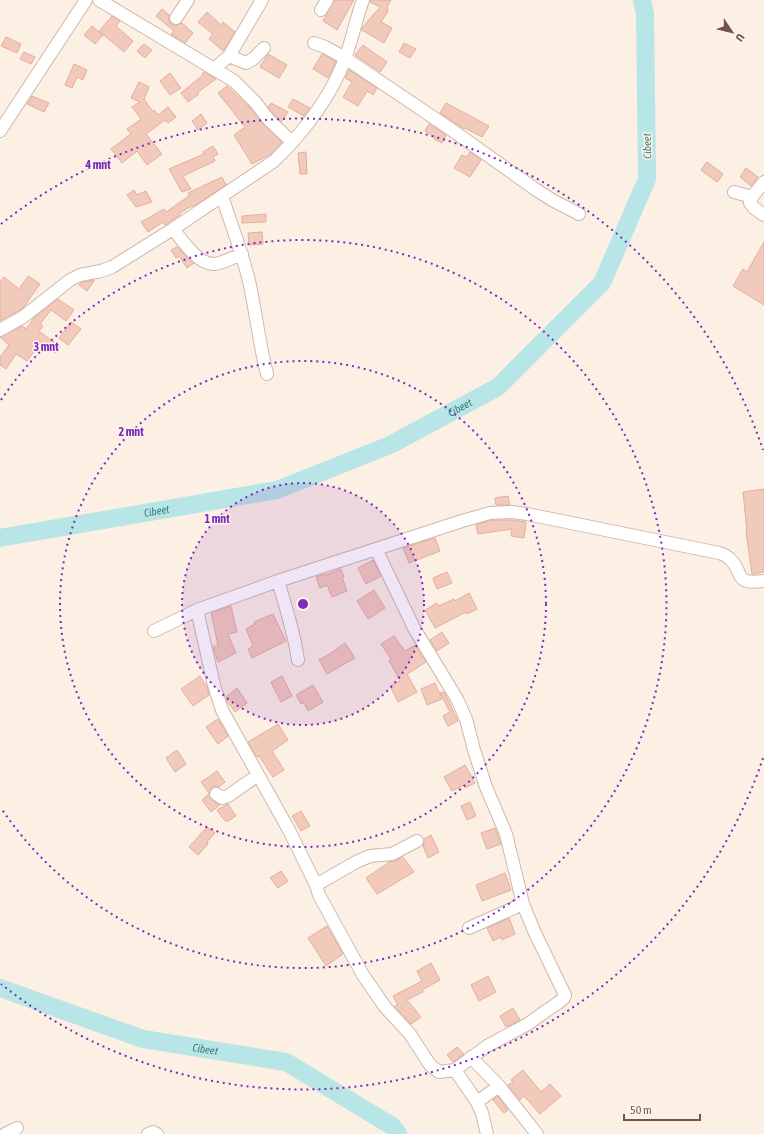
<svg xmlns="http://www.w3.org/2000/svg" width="764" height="1134" viewBox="0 0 764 1134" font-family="'Asap Condensed',sans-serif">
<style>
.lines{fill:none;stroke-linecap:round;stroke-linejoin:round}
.river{stroke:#b8e5e5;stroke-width:18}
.building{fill:#f1cabb;stroke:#e4ae9c}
.minor-casing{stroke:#cfb8ad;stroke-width:14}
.minor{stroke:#fff;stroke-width:12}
.ring{fill:none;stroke:#7b2cbf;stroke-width:2;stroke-dasharray:2 4}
.labels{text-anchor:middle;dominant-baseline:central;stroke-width:3;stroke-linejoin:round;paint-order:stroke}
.water-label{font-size:11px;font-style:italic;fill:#3d7879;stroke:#fff4ea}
.centre{fill:#7b2cbf;stroke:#fff4ea;stroke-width:2}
.ring-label{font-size:12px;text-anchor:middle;font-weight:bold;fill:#7b2cbf;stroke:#fff4ea;stroke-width:3;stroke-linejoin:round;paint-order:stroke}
</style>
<rect width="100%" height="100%" fill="#fcefe4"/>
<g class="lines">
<g class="river">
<path id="s1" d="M0,538l277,-48 113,-45 108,-58 104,-104 45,-104 -2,-165 -3,-14"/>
<path id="s2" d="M0,988l143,51 143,23 106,64 6,8"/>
</g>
</g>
<path class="building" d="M334,0h20l-17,30 -14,-9z
M370,0h21l-4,7 1,4 -7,11 11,6 -8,15 -22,-13v-2l18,-21 -10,-5z
M162,9l7,6v6l3,3 4,1 6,-2 11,10 -8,10 -14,-9 3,-3 -18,-15z
M207,12l14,13 2,-3 12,10 -12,19 -14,-12 4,-5 -15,-12z
M112,16l8,5 -4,5 17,15 -9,11 -25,-21z
M92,26l11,9 -8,9 -11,-9z
M6,37l15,7 -4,9 -16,-7z
M404,43l12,6 -6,9 -11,-6z
M144,44l8,6 -7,8 -8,-7z
M363,45l24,17 -7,10 -25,-17z
M24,52l11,5 -4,7 -11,-5z
M268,54l19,11 -8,13 -19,-11z
M322,54l14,7 -8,17 -15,-9z
M74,64l13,6 -4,10 -6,-3 -5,11 -7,-3z
M349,70l28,18 -4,7 -6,-4 -9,15 -15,-9 9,-15 -7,-4z
M204,72l12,7 -19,14 2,1 -11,8 -7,-9 22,-18 -1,-1z
M170,73l11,15 -11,7 -10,-14z
M139,82l10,5 -5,12 9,13 1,-2 4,5 10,-8 8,10 -8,6 -3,-3 -19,14 16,20 -15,11 -10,-14 -15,12 -11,-14 20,-15 -4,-5 14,-10 -9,-12 8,-5 -9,-4z
M227,86l23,22 13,16 19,18 -11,12 -19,10 -18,-29 11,-8 -27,-34z
M32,96l17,7 -5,9 -17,-8z
M293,99l17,9 -6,8 -16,-9z
M271,103l17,9 -7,10 -13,-15z
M446,103l43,23 -7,11 -17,-9 -1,1 -24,-16z
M201,114l6,9 -9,7 -6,-9z
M429,124l17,11 -4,8 -8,-4 1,-2 -10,-6z
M213,146l5,8 -5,3 2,4 -32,15 8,13 -9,3 -13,-23 35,-15 -1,-2z
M306,152l1,22h-7l-2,-21z
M470,152l11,8 -11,17 -16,-9 8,-13 5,2z
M707,162l16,12 -6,8 -16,-12z
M746,168l12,9 -7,9 -11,-9z
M222,177l4,8 -29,19 -9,4 -9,6 1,1 -15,10 -2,-3 -15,10 -7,-10 23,-13 2,3 20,-14 3,-2 -1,-3z
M134,190l3,5 9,-4 6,11 -16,5 -9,-12z
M266,214v8l-24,1v-7z
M262,232l1,12 -14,1 -1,-12z
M764,242v63l-31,-19 10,-17 4,3z
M177,247l17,16 -7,5 -8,-12 -3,2 -5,-8z
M28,276l12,8 -17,24 -23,13v-39l4,-5 15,12z
M94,280v1l-7,10 -8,-6 3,-3z
M58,299l16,11 -8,11 -15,-11 -11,14 3,2 -4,5 21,16 -5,6 -14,-11 -14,19 -11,-7 -10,15 -6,-4v-8l9,-12 -9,-8 22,-11 4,3 8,-11z
M71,322l10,7 -13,16 -9,-7z
M764,489v83l-12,2 -6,-42h1l-4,-40z
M508,496l2,9h-14l-1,-7z
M491,520h21l14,2 -2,16 -13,-2 1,-7 -34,5 -2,-9z
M435,538l5,13 -31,12 -6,-15z
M373,560l8,16 -15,8 -8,-16z
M341,569l3,8h-2l5,14 -15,6 -5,-12 -7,3 -4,-11 9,-3v1z
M447,572l5,11 -15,6 -4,-11z
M374,590l11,18 -17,11 -11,-18z
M469,593l8,16 -10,5 -1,-2 -31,16 -10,-18 12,-7 2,3 15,-7 1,2z
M231,606l6,26 -9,2 8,19 -18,9 -5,-15 5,-2 -7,-32z
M273,614l13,27 -34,17 -4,-9 5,-3 -7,-17 9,-5 -1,-2z
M442,632l7,11 -12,8 -7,-11z
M394,636l11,15 10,-6 11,17 -19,12 10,18 -19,10 -8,-16 10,-5 -11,-21 2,-1 -10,-15z
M345,643l10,15 -28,16 -8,-14 17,-10v-1z
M200,676l7,11 2,8 -16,11 -12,-17z
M282,676l10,20 -11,6 -10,-20z
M435,683l7,16 -15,6 -6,-16z
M313,685l10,17 -15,9 -4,-8 -3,1 -5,-9z
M237,688l10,15 -12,9 -8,-11 -1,-4z
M444,692l14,29 -10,5 -5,-10 7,-4 -10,-19z
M218,719l10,17 -10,8 -12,-17z
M278,724l10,16 -16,11 12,19 -11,7 -14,-21 -2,1 -9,-15z
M177,750l9,14 -11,8 -9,-14z
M465,765l10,18 -10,5 -1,-3 -12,6 -8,-14z
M217,771l8,11 -6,5h-7l-3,6 -8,-11z
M209,794l3,6 8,5 -9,7 -9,-12z
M470,802l6,14 -9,4 -6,-14z
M228,804l8,12 -8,5h-3l-8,-11z
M301,811l9,15 -9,5 -9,-15z
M207,827l8,6 -8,9 1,2 -10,11 -9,-8z
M495,828l6,16 -14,5 -6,-16z
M431,835l8,17 -11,6 -5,-12 1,-4v-3z
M403,857l11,15 -37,22 -11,-16 22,-15v-1l7,-1z
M281,871l7,10 -10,7 -8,-10z
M505,873l6,17 -29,11 -6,-16z
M509,918l6,16 -13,6 -1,-3 -8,4 -6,-13z
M327,926l16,28 -17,12 -18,-28z
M431,963l9,17 -18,10 1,2 -16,8 14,17 -10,7 -16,-17v-1l3,-1 -5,-9 29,-15 -5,-10z
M488,976l8,16 -17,9 -8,-16z
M513,1008l7,12 -14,7 -6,-11z
M457,1047l7,7 -11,8 -6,-7z
M523,1070l18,22 9,-8 11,12 -21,18 -16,-18 -4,4 -12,-15 5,-3 -2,-2z
M498,1096l10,14 -4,3 -11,-13z"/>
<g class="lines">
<g class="minor-casing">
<path id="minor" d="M99,0l135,81 22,22 12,16 24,23
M321,10l6,-10
M176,18l12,-18
M314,43l11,4 20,11 104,70 86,61 17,11 27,14
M229,56l17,7 7,-4 11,-11
M215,68l14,-12 33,-56
M0,131l86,-131
M764,182l-12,15 -2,6 4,5 10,7
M734,192l18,5
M222,196c9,28 20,56 27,85 7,31 10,62 18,93
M173,229c9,11 26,37 42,35 8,-1 19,-7 27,-10
M0,330l23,-13 47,-37 10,-5 21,-4 11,-4 61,-38 101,-68c30,-29 56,-63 71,-102 7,-19 11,-40 18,-59
M278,581c8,26 16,52 20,79
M197,610l17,75 8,25 68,122 26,53 3,10 44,80 22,32 25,27 20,31 9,7 16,-2 32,-24 41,-22 18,-13 12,-8 6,-5 1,-3 -30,-62 -12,-29 -17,-70 -20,-47 -12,-37 -8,-31 -9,-20 -43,-71 -38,-79
M154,631l43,-21 81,-29 184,-60 28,-8 22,-1 15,2 192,39c4,1 8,3 11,6 15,14 2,26 34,22
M216,794l6,4 6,-2 30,-21
M316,885l40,-23 14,-6 22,-2 25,-13
M469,928l54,-24
M471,1057l28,29
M455,1070l22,32 5,11 5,21
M477,1102l22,-16 38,48
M5,1134l12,-6
M148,1134l5,-2 4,2"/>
</g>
<use href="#minor" class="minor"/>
</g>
<circle cx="303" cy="604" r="121" fill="#7b2cbf" fill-opacity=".12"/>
<g class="ring">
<circle cx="303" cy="604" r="121"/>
<circle cx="303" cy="604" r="243"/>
<path d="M1 400A364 364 0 1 1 1 808"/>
<path d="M763 758A485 485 0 0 1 1 984M1 224A485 485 0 0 1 763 450"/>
</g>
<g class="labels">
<g class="water-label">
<text transform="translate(647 146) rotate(-91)">Cibeet</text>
<text stroke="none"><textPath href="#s1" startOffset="482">Cibeet</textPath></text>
<text stroke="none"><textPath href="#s1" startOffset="159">Cibeet</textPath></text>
<text stroke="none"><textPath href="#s2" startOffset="215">Cibeet</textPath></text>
</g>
</g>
<circle cx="303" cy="604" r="6" class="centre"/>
<g class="ring-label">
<text x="98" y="169">4 mnt</text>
<text x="46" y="351">3 mnt</text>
<text x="131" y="436">2 mnt</text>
<text x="217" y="523">1 mnt</text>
</g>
<g transform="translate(732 32) rotate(125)" stroke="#fff4ea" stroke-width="3" paint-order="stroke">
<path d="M0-3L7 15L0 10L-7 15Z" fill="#74534a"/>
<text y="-6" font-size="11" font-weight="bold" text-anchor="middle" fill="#74534a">U</text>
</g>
<path d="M624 1114v6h76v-6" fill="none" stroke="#74534a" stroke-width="2"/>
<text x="630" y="1114" font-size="12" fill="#74534a" stroke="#fff4ea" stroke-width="3" paint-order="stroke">50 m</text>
</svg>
